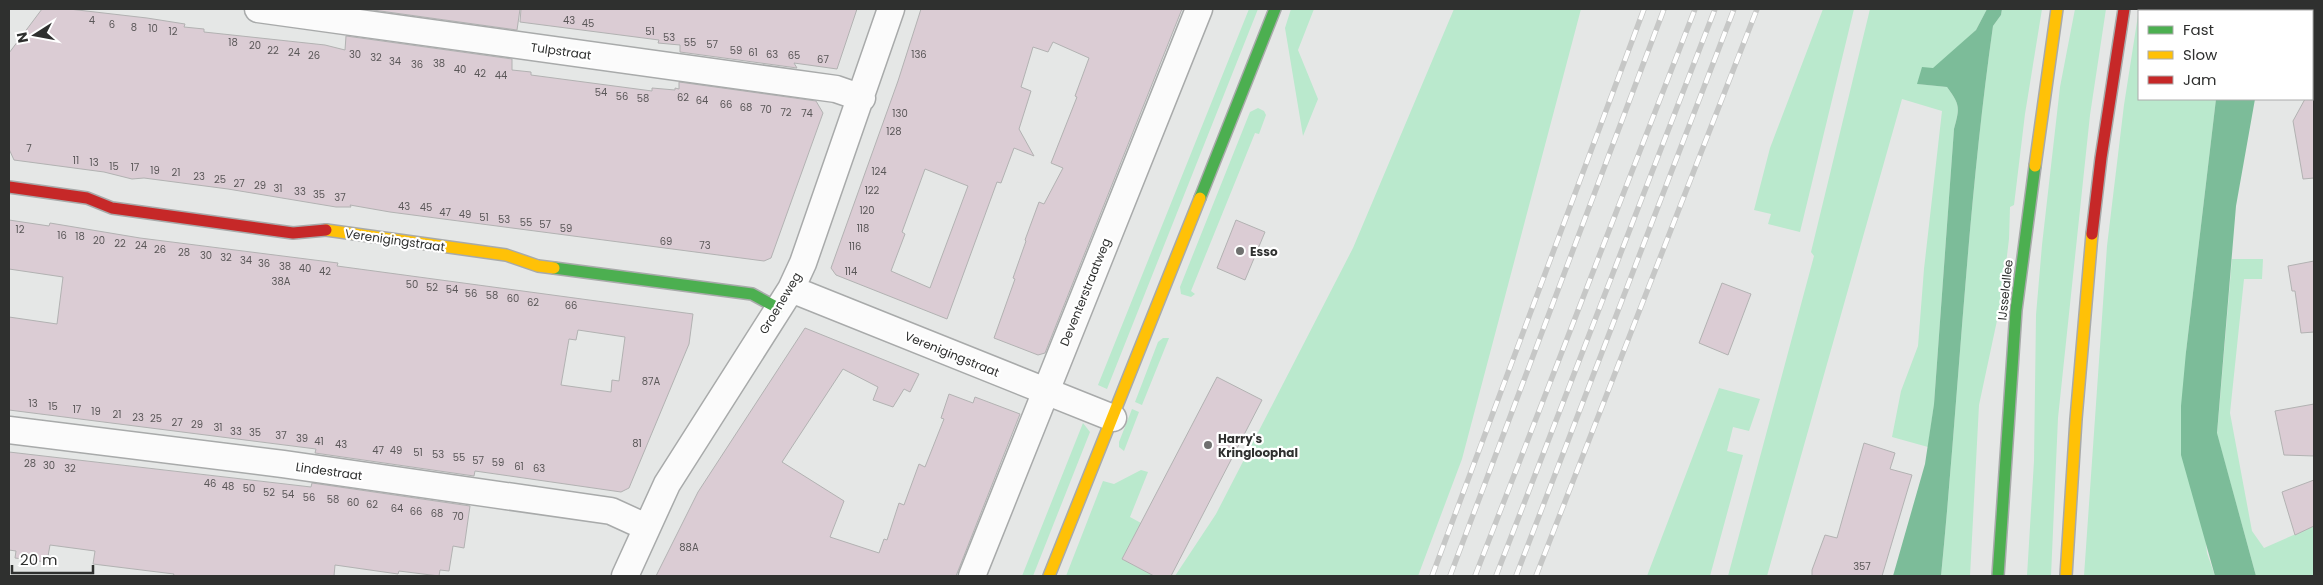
<svg xmlns="http://www.w3.org/2000/svg" width="2323" height="585" viewBox="0 0 2323 585" font-family="Poppins,sans-serif">
<style>
.green{fill:#bae9cd}
.water{fill:#7cbc99}
.building{fill:#dbccd4;stroke:#b2b2b2;fill-rule:evenodd}
.lines{fill:none;stroke-linecap:round;stroke-linejoin:round}
.street-casing{stroke:#a8aaaa;stroke-width:29}
.fast-casing{stroke:#a8aaaa;stroke-width:14}
.slow-casing{stroke:#a8aaaa;stroke-width:14}
.jam-casing{stroke:#a8aaaa;stroke-width:14}
.street{stroke:#fbfbfb;stroke-width:26}
.fast{stroke:#4caf50;stroke-width:11}
.slow{stroke:#ffc107;stroke-width:11}
.jam{stroke:#c62828;stroke-width:11}
.rail-casing{stroke:#c6c7c6;stroke-width:5.5}
.rail{stroke:#fff;stroke-width:4;stroke-dasharray:11;stroke-linecap:butt}
.poi-dot{fill:#6f706f;stroke:#fff;stroke-width:2}
.labels{text-anchor:middle;dominant-baseline:central;stroke-width:4.5;stroke-linejoin:round;paint-order:stroke}
.number-label{font-size:10px;fill:#5a5758}
.street-label{font-size:12px;fill:#2f302f;stroke:#fff}
.poi-label{font-size:12px;font-weight:bold;fill:#2f302f;stroke:#fff;text-anchor:start}
</style>
<rect width="100%" height="100%" fill="#e5e7e6"/>
<path class="green" d="M1249,9h9l-151,380 -9,-4z
M1291,9h23l-16,41 20,49 -15,37 -18,-108z
M1454,9h127l-119,450 -44,117h-243l41,-62 137,-266z
M1823,9h31l-54,223 -32,-8 3,-10 -17,-4 16,-62z
M1870,9h117l-11,21 -58,54 29,3c13,18 13,20 7,42l-20,275 -6,43 -36,-10 9,-46 17,-45 6,-77 18,-158 -40,-12 -135,477h-39l86,-320 -3,-4z
M2002,9h40l-17,105 -11,91 -4,2 -1,32 -7,58 -23,108 -9,171h-29c18,-183 26,-367 52,-550l8,-11z
M2075,9h31l-16,106 -32,303 -7,158h-24l7,-115 2,-146 6,-70 18,-158z
M2139,9h92l-1,2h-91v88h77l-30,253 21,201 8,23h-131l23,-330 17,-141z
M1258,108l6,3 2,4 -7,19 -4,-1 -64,158 4,3 -4,3 -10,-3 -1,-7 70,-175z
M2232,259h31l-1,20h-18l-14,134 22,118 12,17 50,-22v50h-58l-39,-142z
M1163,338h6l-27,67 -7,-3 23,-60z
M1719,388l41,11 -11,32 -16,-4 -6,24 16,4 -33,121h-63z
M1132,409l7,3 -15,39 -5,-4v-5z
M1083,423l7,9 -57,144h-11z
M1141,470l7,2 -18,45 11,6 -19,36 32,17h-88l37,-95 11,3z"/>
<path class="water" d="M1987,9h15l-1,6 -8,11c-26,183 -34,367 -52,550h-48l32,-112 9,-60 20,-275c6,-22 6,-24 -7,-42l-30,-3 5,-17 11,1 43,-38z
M2216,99h39l-19,107 -19,227 39,143h-41l-34,-121v-49l5,-54z"/>
<path class="building" d="M42,9h27l78,9 38,6 -1,3 20,2v3l121,13 20,5 1,-14 166,23v11l19,2v3l121,16v-3l23,2v-2l4,1v-7l137,19 7,12 -52,145 -7,3 -374,-49 -40,-7 1,2h-15l-108,-18 -84,-11 -12,1 -28,-7 -90,-12 -5,-11v-96z
M366,9h154l-3,21z
M521,9h336l-20,60 -43,-6 3,5 -117,-16v-7l-22,-2 1,-3 -139,-18z
M921,9h261l-137,344 -7,2 -44,-17 21,-59 -2,-1 13,-37 -1,-1 14,-38 5,2 19,-36 -12,-5 26,-66 -2,-1 14,-38 -36,-16 -5,10 -15,-5 -12,40 10,4 -12,38 15,27 -20,-8 -13,35 -4,-1 -50,137 -111,-44 -5,-7 67,-187zM925,169l43,17 -38,102 -39,-17 14,-37 -3,-2z
M2314,82v96l-11,1 -10,-58 12,-22h7v-12z
M9,220l40,6 1,-3 90,15 198,25 -1,3 356,48 -4,30 -60,144 -8,4 -146,-21 -1,5 -159,-23 1,-4 -307,-39v-93l48,7 6,-47 -54,-8zM578,330l47,7 -6,44 -7,-1 -1,12 -50,-7 8,-46 7,1z
M1236,220l29,12 -20,48 -28,-12z
M2314,261v71l-13,1 -6,-42h-3l-4,-25z
M1722,283l29,11 -23,61 -29,-12z
M805,328l114,46 -9,18 -6,-3 -11,18 -20,-7 5,-13 -35,-18 -61,93 62,39 -14,36 49,16 5,-14 3,1 12,-37 5,2 15,-41 6,3 19,-48 -3,-1 8,-24 24,9 2,-6 45,17 -64,162h-300l42,-84z
M1217,377l45,23 -91,176h-17l-32,-17z
M2314,404v52l-30,-1 -9,-44z
M1864,443l31,10 -5,16 22,6 -30,101h-70v-6l13,-35 12,3z
M9,452l302,35 1,-4 158,23 -6,42 -11,-2 -4,25 -9,-1 -1,6 -40,-5 -1,3 -63,-9 -1,11h-161l1,-2 -81,-10 2,-13 -45,-6 -3,17 -32,-4 1,-7 -7,-1z
M2314,480v46l-19,9 -13,-43z"/>
<g class="lines">
<g class="street-casing">
<path id="street" d="M258,9l578,80 26,9
M791,289l322,129
M9,430l274,34 328,47 35,16
M625,576l42,-92 124,-195 12,-26 88,-254
M972,576l227,-567"/>
</g>
<g class="fast-casing">
<path id="fast" d="M1200,198l75,-189
M554,268l198,26 26,14
M1998,576l18,-266 19,-144"/>
</g>
<g class="slow-casing">
<path id="slow" d="M2035,166l22,-157
M326,230l180,25 32,11 16,2
M1049,576l151,-378
M2066,576l10,-157 16,-185"/>
</g>
<g class="jam-casing">
<path id="jam" d="M9,187l78,11 25,10 181,25 33,-3
M2092,234l9,-76 23,-149"/>
</g>
<use href="#street" class="street"/>
<use href="#fast" class="fast"/>
<use href="#slow" class="slow"/>
<use href="#jam" class="jam"/>
<g class="rail-casing">
<path id="rail" d="M1432,576l212,-567
M1450,576l214,-567
M1475,576l220,-567
M1496,576l219,-567
M1516,576l218,-567
M1536,576l221,-567"/>
</g>
<use href="#rail" class="rail"/>
</g>
<g class="poi-dot">
<circle cx="1240" cy="251" r="5"/>
<circle cx="1208" cy="445" r="5"/>
</g>
<g class="labels">
<g class="number-label">
<text x="92" y="20">4</text>
<text x="569" y="20">43</text>
<text x="588" y="23">45</text>
<text x="112" y="24">6</text>
<text x="134" y="27">8</text>
<text x="153" y="28">10</text>
<text x="173" y="31">12</text>
<text x="650" y="31">51</text>
<text x="669" y="37">53</text>
<text x="233" y="42">18</text>
<text x="690" y="42">55</text>
<text x="712" y="44">57</text>
<text x="255" y="45">20</text>
<text x="273" y="50">22</text>
<text x="736" y="50">59</text>
<text x="294" y="52">24</text>
<text x="753" y="52">61</text>
<text x="355" y="54">30</text>
<text x="772" y="54">63</text>
<text x="919" y="54">136</text>
<text x="314" y="55">26</text>
<text x="794" y="55">65</text>
<text x="376" y="57">32</text>
<text x="823" y="59">67</text>
<text x="395" y="61">34</text>
<text x="439" y="63">38</text>
<text x="417" y="64">36</text>
<text x="460" y="69">40</text>
<text x="480" y="73">42</text>
<text x="501" y="75">44</text>
<text x="601" y="92">54</text>
<text x="622" y="96">56</text>
<text x="683" y="97">62</text>
<text x="643" y="98">58</text>
<text x="702" y="100">64</text>
<text x="726" y="104">66</text>
<text x="746" y="107">68</text>
<text x="766" y="109">70</text>
<text x="786" y="112">72</text>
<text x="807" y="113">74</text>
<text x="900" y="113">130</text>
<text x="894" y="131">128</text>
<text x="29" y="148">7</text>
<text x="76" y="160">11</text>
<text x="94" y="162">13</text>
<text x="114" y="166">15</text>
<text x="135" y="167">17</text>
<text x="155" y="170">19</text>
<text x="879" y="171">124</text>
<text x="176" y="172">21</text>
<text x="199" y="176">23</text>
<text x="220" y="179">25</text>
<text x="239" y="183">27</text>
<text x="260" y="185">29</text>
<text x="278" y="188">31</text>
<text x="872" y="190">122</text>
<text x="300" y="191">33</text>
<text x="319" y="194">35</text>
<text x="340" y="197">37</text>
<text x="404" y="206">43</text>
<text x="426" y="207">45</text>
<text x="867" y="210">120</text>
<text x="445" y="212">47</text>
<text x="465" y="214">49</text>
<text x="484" y="217">51</text>
<text x="504" y="219">53</text>
<text x="526" y="222">55</text>
<text x="545" y="224">57</text>
<text x="566" y="228">59</text>
<text x="863" y="228">118</text>
<text x="20" y="229">12</text>
<text x="62" y="235">16</text>
<text x="80" y="236">18</text>
<text x="99" y="240">20</text>
<text x="666" y="241">69</text>
<text x="120" y="243">22</text>
<text x="141" y="245">24</text>
<text x="705" y="245">73</text>
<text x="855" y="246">116</text>
<text x="160" y="249">26</text>
<text x="184" y="252">28</text>
<text x="206" y="255">30</text>
<text x="226" y="257">32</text>
<text x="246" y="260">34</text>
<text x="264" y="263">36</text>
<text x="285" y="266">38</text>
<text x="305" y="268">40</text>
<text x="325" y="271">42</text>
<text x="851" y="271">114</text>
<text x="281" y="281">38A</text>
<text x="412" y="284">50</text>
<text x="432" y="287">52</text>
<text x="452" y="289">54</text>
<text x="471" y="293">56</text>
<text x="492" y="295">58</text>
<text x="513" y="298">60</text>
<text x="533" y="302">62</text>
<text x="571" y="305">66</text>
<text x="651" y="381">87A</text>
<text x="33" y="403">13</text>
<text x="53" y="406">15</text>
<text x="77" y="409">17</text>
<text x="96" y="411">19</text>
<text x="117" y="414">21</text>
<text x="138" y="417">23</text>
<text x="156" y="418">25</text>
<text x="177" y="422">27</text>
<text x="197" y="424">29</text>
<text x="218" y="427">31</text>
<text x="236" y="431">33</text>
<text x="255" y="432">35</text>
<text x="281" y="435">37</text>
<text x="302" y="438">39</text>
<text x="319" y="441">41</text>
<text x="637" y="443">81</text>
<text x="341" y="444">43</text>
<text x="378" y="450">47</text>
<text x="396" y="450">49</text>
<text x="418" y="452">51</text>
<text x="438" y="454">53</text>
<text x="459" y="457">55</text>
<text x="478" y="460">57</text>
<text x="498" y="462">59</text>
<text x="30" y="463">28</text>
<text x="49" y="465">30</text>
<text x="519" y="466">61</text>
<text x="70" y="468">32</text>
<text x="539" y="468">63</text>
<text x="210" y="483">46</text>
<text x="228" y="486">48</text>
<text x="249" y="488">50</text>
<text x="269" y="492">52</text>
<text x="288" y="494">54</text>
<text x="309" y="497">56</text>
<text x="333" y="499">58</text>
<text x="353" y="502">60</text>
<text x="372" y="504">62</text>
<text x="397" y="508">64</text>
<text x="416" y="511">66</text>
<text x="437" y="513">68</text>
<text x="458" y="516">70</text>
<text x="689" y="547">88A</text>
<text x="1862" y="566">357</text>
</g>
<g class="street-label">
<text transform="translate(561 51) rotate(8)">Tulpstraat</text>
<text transform="translate(395 240) rotate(8)">Verenigingstraat</text>
<text transform="translate(2005 290) rotate(-84)">IJsselallee</text>
<text transform="translate(1085 292) rotate(-68)">Deventerstraatweg</text>
<text transform="translate(780 303) rotate(-59)">Groeneweg</text>
<text transform="translate(952 354) rotate(22)">Verenigingstraat</text>
<text transform="translate(329 471) rotate(8)">Lindestraat</text>
</g>
<g class="poi-label">
<text x="1250" y="251">Esso</text>
<text x="1218" y="438">Harry's<tspan x="1218" dy="14">Kringloophal</tspan></text>
</g>
</g>
<rect width="2323" height="585" fill="none" stroke="#2f302f" stroke-width="20"/>
<rect x="2138" y="10" width="175" height="90" fill="#ffffff" stroke="#acacac"/>
<rect x="2148" y="26" width="25" height="8" fill="#4caf50" stroke="#acacac"/>
<text x="2183" y="35" font-size="15" fill="#2f302f">Fast</text>
<rect x="2148" y="51" width="25" height="8" fill="#ffc107" stroke="#acacac"/>
<text x="2183" y="60" font-size="15" fill="#2f302f">Slow</text>
<rect x="2148" y="76" width="25" height="8" fill="#c62828" stroke="#acacac"/>
<text x="2183" y="85" font-size="15" fill="#2f302f">Jam</text>
<g transform="translate(35 35) rotate(259)" stroke="#ffffff" stroke-width="4" paint-order="stroke">
<path d="M0-4L9 19L0 12L-9 19Z" fill="#2f302f"/>
<text y="-8" font-size="14" font-weight="bold" text-anchor="middle" fill="#2f302f">N</text>
</g>
<path d="M12 565v8h81v-8" fill="none" stroke="#2f302f" stroke-width="2.5"/>
<text x="20" y="565" font-size="15" fill="#2f302f" stroke="#ffffff" stroke-width="4" paint-order="stroke">20 m</text>
</svg>
